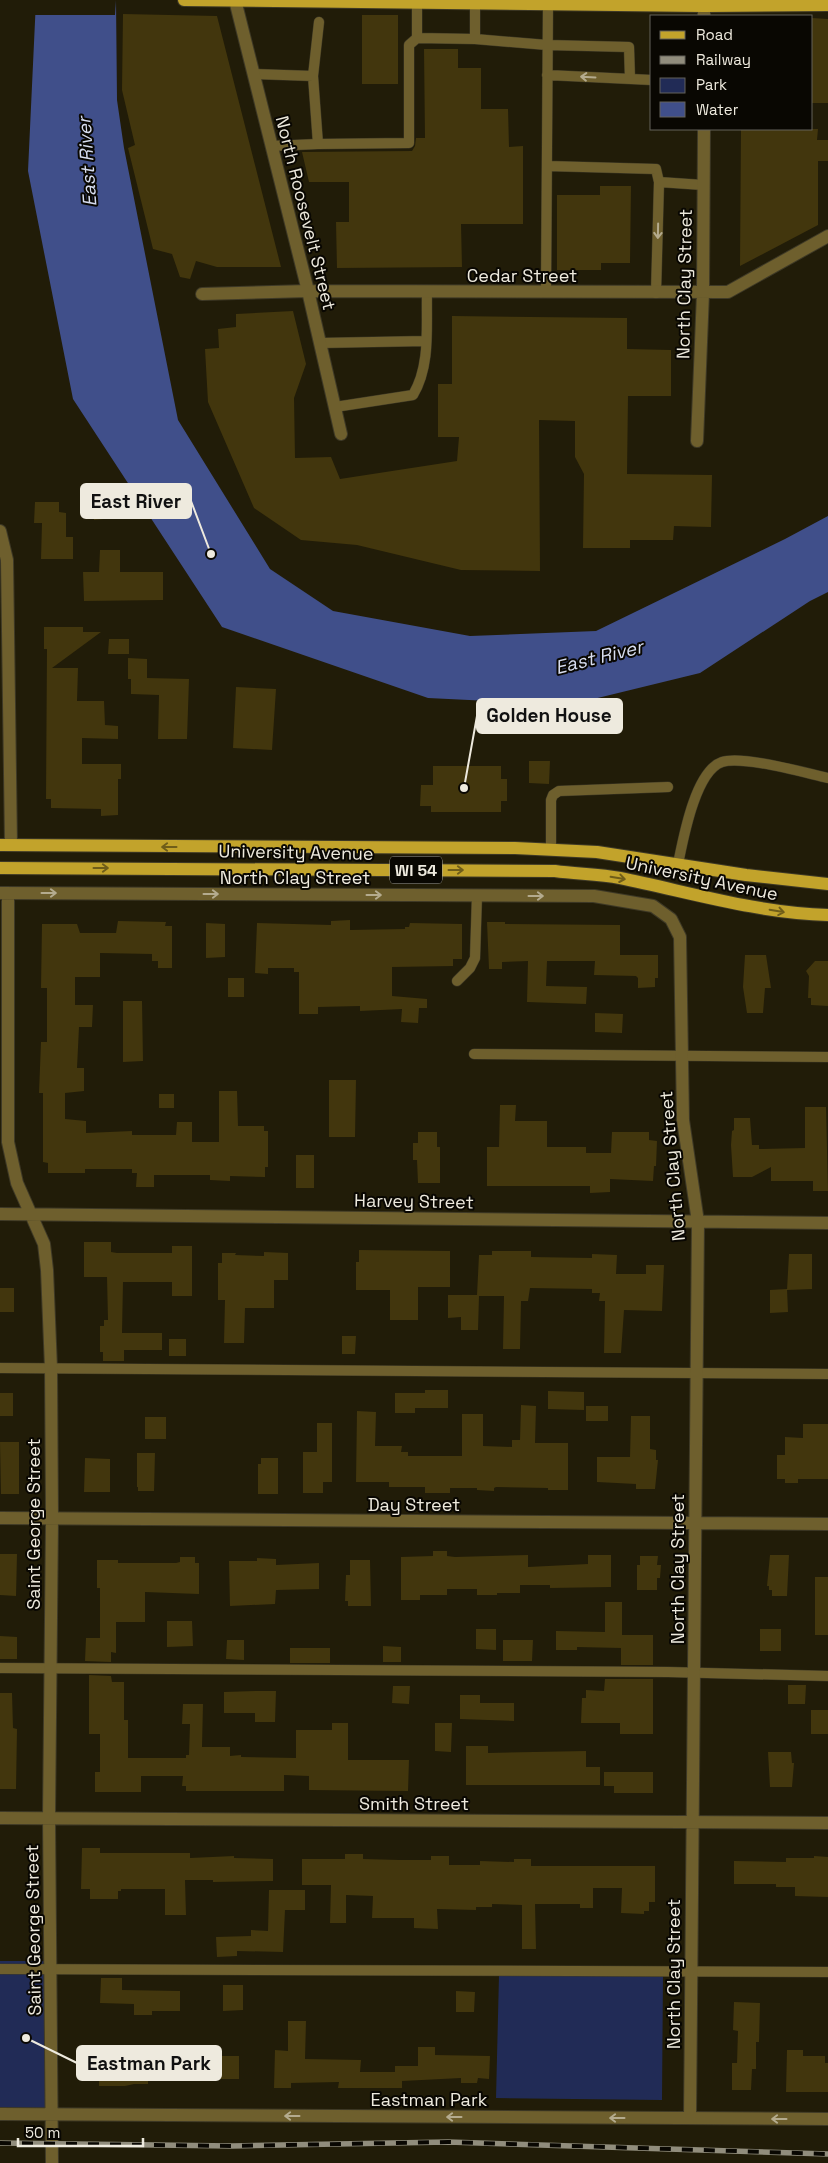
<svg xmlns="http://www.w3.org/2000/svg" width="828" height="2163" viewBox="0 0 828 2163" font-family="'Space Grotesk',sans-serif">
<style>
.green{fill:#212b56}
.water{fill:#404f8a}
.pier{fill:#211c08}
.building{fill:#42360d}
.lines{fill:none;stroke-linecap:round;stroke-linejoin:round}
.lane-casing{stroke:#3e3926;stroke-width:11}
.street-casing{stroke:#3e3926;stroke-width:14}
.primary-casing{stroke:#3e3926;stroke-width:14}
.lane{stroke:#6e5f2d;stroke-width:10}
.street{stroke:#6e5f2d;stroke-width:12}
.primary{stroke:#c2a32b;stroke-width:12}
.rail-casing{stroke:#918d7d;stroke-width:5.5}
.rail{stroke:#090702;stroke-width:4;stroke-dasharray:11;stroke-linecap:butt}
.oneway{stroke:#b4ab8e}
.oneway2{stroke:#6f5d19}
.labels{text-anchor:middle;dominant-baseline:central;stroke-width:4;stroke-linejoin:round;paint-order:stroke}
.shield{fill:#090702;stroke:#a9a69c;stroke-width:1}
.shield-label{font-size:16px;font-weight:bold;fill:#eeeade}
.street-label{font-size:18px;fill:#eeeade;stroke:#090702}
.water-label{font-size:19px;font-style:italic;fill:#d7ddef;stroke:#090702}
.leader{fill:none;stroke:#eeeade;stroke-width:2}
.callout-dot{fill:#eeeade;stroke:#090702;stroke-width:2}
.callout{fill:#eeeade;stroke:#eeeade;stroke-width:2}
.callout-label{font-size:19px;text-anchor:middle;font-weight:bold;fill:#111}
</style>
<rect width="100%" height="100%" fill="#211c08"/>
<path class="green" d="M0,1961h51l1,153h-52z
M499,1975h164l-1,125 -166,-2z"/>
<path class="water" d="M36,0h80l1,100 7,48 54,272 92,149 63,42 137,25 126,-5 189,-92 43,-23v76l-18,9 -110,72 -131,32 -141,-7 -206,-71 -149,-228 -45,-228z"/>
<path class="pier" d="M34,0h82l-1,15h-81z"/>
<path class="building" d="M123,14l94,2 64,251h-64l-21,-6 -6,18 -10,-2 -8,-23 -19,-5 -25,-101 7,-3 -13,-55z
M362,15h36v69h-36z
M812,18l16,1v84h-16z
M424,49h34v19h23v41h27l1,38 14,-1v78h-62l1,43 -125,1 -1,-46h13v-40h-40l-7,-30 110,-1 3,-5 1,-8h9z
M741,129h77l-1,11h11v21h-10v64l-78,41z
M600,186h31l-1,77h-29v7h-44v-75h43z
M293,311l13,53 -12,34 1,60 36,-1 9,22 117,-18 2,-24h-21v-53h14v-68l175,2v31l44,1v46h-43l-1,78 85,1 -1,52 -37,-1 -1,14h-43v8h-47l1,-74 -9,-17v-36l-36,-1 1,151 -79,-1 -104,-25 -56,-5 -47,-32 -46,-106 -3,-53 14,-1 -1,-19 18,-2v-13z
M111,495l2,23 -19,2 -2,-23z
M35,502h24v10l7,1v24h7v22h-32l1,-36h-8z
M100,550h20v22h43v28l-79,1 -1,-29h16z
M44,627h39v5h18l-49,36h26l-1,33h27l1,24 13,1v13l-36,-1v26h39v15h-3v36l-17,1v-7l-50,-1v-9h-5l1,-150h-3z
M109,639h20v15h-21z
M128,658l19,1v19l42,1 -2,60h-29l1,-44 -28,-1v-15h-3z
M236,687l40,2 -4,61 -39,-2z
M529,761h21l-1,23 -20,-1z
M433,766h68v13h6v22h-6v11h-70v-6h-11l1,-21h12z
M350,920v10l55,-1v-2h4l1,-4 52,1v35h-9v7l-61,1v29l35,3v9h-8l-1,15 -17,-1 1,-13 -42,2v-5l-42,1v7h-19v-42h-5v-4h-26v6l-13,-1 2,-50 74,2v-4z
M118,921l48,1 -1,4h7v42h-14v-7h-6v-7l-52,-1v24h-25v28h18l-1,22h-13l-2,41h7v23l-19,2v26l21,2v12l46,-2v4h44l1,-13h15v20h27v-51h18l1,35h26v5h4v36h-3v10l-35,-1v5l-20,-1v-5h-56v12h-18l1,-14h-5v-4h-47v4h-37v-10l-5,-1v-69h-4l2,-51h6v-54h-6l1,-64h35l3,9h36z
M487,922h18v2l115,1v30h38v23h-3v9l-17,1v-10l-2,-2 -42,-1 1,-14h-48l-1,25 41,1 -1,17 -59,-2 1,-41 -26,1v7h-13z
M206,923l19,1v33l-19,1z
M745,955h21l5,33h-6l-2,25h-16l-4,-26z
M815,961h13v45l-17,-1v-7h-3l1,-22 -3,-5z
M228,978h16v19h-16z
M123,1001h19l1,60 -20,1z
M595,1013l28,1 -1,19 -27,-1z
M329,1080h27l-1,57h-26z
M159,1094h15v14h-15z
M500,1105h16l-1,16h32v26h39v6h25l1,-21h37v8l8,1 -1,25h-2l-1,15 -43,-2v13l-20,1v-7h-103v-39h12z
M805,1107h21l2,84h-15v-10h-42v-14l-19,10h-19l-2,-32 1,-14 2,-1v-12h16l2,27h7v4l46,-1z
M418,1132h19v15h3v36h-22l-1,-23h-4v-17h5z
M296,1155h18v33h-18z
M84,1242h27v10l6,1h55v-7h20v50h-20v-14h-49l-1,51h40v17h-38v11h-21v-9h-3v-26h4v-6h4l-1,-43h-23z
M359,1250l91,1v36h-32v33h-28v-30h-34v-28h3z
M492,1251h39v6l61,1v-4l25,1 -1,19h30v-9h18l-2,46 -38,-1 -3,43h-17l1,-52h-6l1,-8h-8v-4l-62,-1 -2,13h-7l-1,48h-17l1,-53h-25l-1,34h-17v-13l-13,1v-23h29l2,-40h13z
M264,1252l24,1v27h-14v28h-29l-1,35h-20l1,-43h-7v-37h4v-10h14l-1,2 29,1z
M789,1254h23v35l-25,1z
M0,1288h14v24h-14z
M787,1289l1,23 -18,1v-23z
M342,1336h14l-1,18h-13z
M169,1339h17v17h-17z
M425,1390h23v18h-33v5h-20v-20h30z
M548,1391l36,1v18l-36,-1z
M0,1393h13v23h-13z
M521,1405l15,1 -1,37h33v47h-20v-2l-52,-1 -2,1v3l-17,-1v-2h-27v5h-25v-6h-36v-5h-33l1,-71 19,1 -1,34h27l-1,6h7v4h54v-42h21v32l29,1v-7h8z
M586,1406h22v15h-22z
M631,1416h19v33l6,1v10h2l-3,29h-19v-5l-39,-2v-25h33z
M145,1417h21v22h-21z
M317,1423h15v59h-9v11h-20v-41h14z
M803,1424h25v55h-30v4h-13v-4h-8v-24h8v-18l18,1z
M0,1442h19v52h-18z
M137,1453h18l-1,38h-16v-4h-1z
M85,1458l25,1v33h-26z
M261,1458h17v36h-20v-30h3z
M433,1551h14v5l8,1 73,-2v12l60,-3v-9h23v32l-61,1v-3h-30v8h-23v2h-20v-6h-30v6h-27v5h-19v-43l32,-1z
M0,1554h17l-1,42 -16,-1z
M770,1555h19l-2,41h-15v-6h-3v-4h-2z
M640,1556h18l-1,9h4l-1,13h-3v12h-20v-25h3z
M180,1557h15v6h4v31l-54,-2v30h-29v31l-5,-1v10l-26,-1 1,-23h14v-50h-3v-28h21v3h58l4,-1z
M257,1558l19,1v6l43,-2v26l-43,1 -1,14 -45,2 -1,-45h28z
M350,1560h20l1,46h-23v-5h-3l1,-26h4z
M815,1577h13v58h-13z
M605,1602h17v33h31v30h-32v-17l-44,-1v3h-21v-19l49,1z
M167,1621h25l1,25 -26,1z
M476,1629h20v21l-20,-1z
M760,1629h21v22h-21z
M0,1636l17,1v22h-17z
M227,1640h17v20l-18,-1z
M503,1640h30l-1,21h-29z
M383,1646l18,1v15h-18z
M290,1648h40v15h-40z
M89,1675l22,1 1,6h12v38h4v38h58v-3h3l1,-31h-8l1,-20h20l-1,43h28v9l11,-1v2l55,1v-28h36v-7h16v37h61l-1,31 -99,-1v-14l-25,-1v16h-98v-5h-4l1,-10h-42v16h-46v-20h5v-38h-11z
M605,1679h48v55h-33v-11h-39l1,-25h4v-8l18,1z
M788,1685h18l-1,19h-17z
M393,1686h17l-1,18 -17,-1z
M255,1691h21l-1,31h-20v-9h-31v-21z
M0,1693h12l1,35 4,1 -1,60h-16z
M460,1695h20v8h34v18l-54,-2z
M811,1710h17v24h-17z
M435,1723h17l-1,29 -16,-1z
M466,1746h22v7l98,-2v16h14v18h-134z
M768,1752h23l1,11h2l-2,24h-22z
M604,1772h49v21h-39v-7h-10z
M82,1848h18v5h90v5l44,-2v2l39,1v22l-60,1v-2h-28l1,35h-21v-26h-44v2h-3v8h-28v-10h-9z
M345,1854h18v5l37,1h31v-4h18v9h31v-4l34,1v-3h17v7h124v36h-6v9h-5v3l-23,-1 1,-25h-29v20h-13v-4h-45l1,45h-14v-44l-30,-1v3h-16v3l-39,-1 1,20 -24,-1v-10h-42l1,-22 -27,-1v28h-16l1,-38h-29v-26h43z
M814,1856l14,1v40l-33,-1v-9h-19v-3h-42v-23l52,1v-4h28z
M269,1890h36v20h-20l-2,42 -46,-1v5l-20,1 -1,-20 35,-1v-6l17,1z
M101,1978h21v12l58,1v20h-28v4h-18v-11l-34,-1z
M223,1985h20v25l-20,1z
M456,1991l19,1 -1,20h-18z
M734,2002l26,1 -1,39h-3v27h-4l-1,21h-19v-27h5l1,-32 -5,-1z
M288,2021h18l-1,38 56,1 -1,12h35v-6h23v-19h17v8l55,1 -1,23 -11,-1 -1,5h-16v-5l-59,3v7h-64l1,-6 -48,1v5h-17l1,-38 13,1z
M787,2050h16v6h22v7h3v29h-42z
M211,2056h28v23h-28z
M95,2063h53v21h-14l-9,2h-26v-10h-4z"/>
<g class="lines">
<g class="lane-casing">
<path id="lane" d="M417,38l58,1v-36
M475,39l72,6 82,2 1,32
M253,74l60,2 6,-54
M547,75l105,5
M313,76l5,68 91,-1v-98l8,-7v-36
M271,146l47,-2
M547,166l109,3 3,13 44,3
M546,292l2,-288
M656,293l3,-111
M320,343l106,-2
M335,407l78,-12c18,-30 13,-69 14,-103
M551,850v-50l2,-5 6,-4 109,-4
M678,864c5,-24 17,-93 44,-102 20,-7 83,11 106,16
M457,981l13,-13 5,-10 2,-63
M474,1054l354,3
M0,1368l828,6
M0,1668l668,4 160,4
M0,1969l828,3"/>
</g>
<g class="street-casing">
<path id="street" d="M235,0l73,291 33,143
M704,16v-16
M202,294l106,-3 420,1 100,-56
M697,441l6,-148 1,-164
M0,531l7,29 4,285
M0,893l594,3 59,10 18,13 9,18 3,183 15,102 -8,896
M8,893v249l9,41 27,61 3,26 4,98 1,151 -3,299 3,345
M0,1214l828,9
M0,1518l828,6
M0,1818l828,5
M0,2114l828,5"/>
</g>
<g class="primary-casing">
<path id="primary" d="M184,0l520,6 124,-1
M0,845l515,3 82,4 149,23 82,9
M0,868l555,3c21,3 44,3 65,7 69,14 137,35 208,37"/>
</g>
<use href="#lane" class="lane"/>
<use href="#street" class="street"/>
<use href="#primary" class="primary"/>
<g class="rail-casing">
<path id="rail" d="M0,2143l232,3 216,-4 380,12"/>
</g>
<use href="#rail" class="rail"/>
</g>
<defs><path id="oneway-shaft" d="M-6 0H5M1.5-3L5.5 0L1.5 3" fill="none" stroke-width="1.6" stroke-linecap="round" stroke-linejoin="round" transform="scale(1.25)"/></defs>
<g class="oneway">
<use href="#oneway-shaft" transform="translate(588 77) rotate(-177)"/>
<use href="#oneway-shaft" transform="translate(658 231) rotate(91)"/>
<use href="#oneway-shaft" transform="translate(49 893)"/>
<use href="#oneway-shaft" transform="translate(211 894)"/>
<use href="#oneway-shaft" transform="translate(374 895)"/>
<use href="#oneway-shaft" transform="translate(536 896)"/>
<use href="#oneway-shaft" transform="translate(292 2116) rotate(-180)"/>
<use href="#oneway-shaft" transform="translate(454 2117) rotate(-180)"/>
<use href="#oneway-shaft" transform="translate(617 2118) rotate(-180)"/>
<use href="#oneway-shaft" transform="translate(779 2119) rotate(-180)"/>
</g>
<g class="oneway2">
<use href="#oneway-shaft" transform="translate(169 847) rotate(-180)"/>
<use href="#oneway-shaft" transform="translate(101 868)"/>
<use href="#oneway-shaft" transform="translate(456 870)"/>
<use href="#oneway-shaft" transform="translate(618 878) rotate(9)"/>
<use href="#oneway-shaft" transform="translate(777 911) rotate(10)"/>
</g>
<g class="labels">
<rect class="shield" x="390" y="856.5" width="52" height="27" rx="4"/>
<g class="shield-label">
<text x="416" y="870">WI 54</text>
</g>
<g class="street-label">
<text transform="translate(306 213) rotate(76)">North Roosevelt Street</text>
<text x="522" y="275">Cedar Street</text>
<text transform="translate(684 284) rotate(-89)">North Clay Street</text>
<text transform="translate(296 852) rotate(1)">University Avenue</text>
<text x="295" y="877">North Clay Street</text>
<text transform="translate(702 878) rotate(12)">University Avenue</text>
<text transform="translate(672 1166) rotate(-95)">North Clay Street</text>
<text transform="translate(414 1201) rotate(1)">Harvey Street</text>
<text x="414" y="1504">Day Street</text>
<text transform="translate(33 1524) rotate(-90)">Saint George Street</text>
<text transform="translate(677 1569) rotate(-90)">North Clay Street</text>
<text x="414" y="1803">Smith Street</text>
<text transform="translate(33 1930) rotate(-91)">Saint George Street</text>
<text transform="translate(673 1974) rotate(-90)">North Clay Street</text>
<text x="429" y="2099">Eastman Park</text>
</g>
<g class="water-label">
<text transform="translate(87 162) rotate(-94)">East River</text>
<text transform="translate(599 657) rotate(-14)">East River</text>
</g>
</g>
<path class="leader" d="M211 554L191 501M464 788L477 716M26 2038L77 2063"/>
<g class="callout-dot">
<circle cx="211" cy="554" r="5"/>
<circle cx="464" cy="788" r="5"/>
<circle cx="26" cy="2038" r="5"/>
</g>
<g class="callout">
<rect x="81" y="484" width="110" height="34" rx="5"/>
<rect x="477" y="699" width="145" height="34" rx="5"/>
<rect x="77" y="2046" width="144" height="34" rx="5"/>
</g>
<g class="callout-label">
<text x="136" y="508">East River</text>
<text x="549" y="722">Golden House</text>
<text x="149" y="2070">Eastman Park</text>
</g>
<rect x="650" y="15" width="162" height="115" fill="#090702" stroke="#65625a"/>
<rect x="660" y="31" width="25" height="8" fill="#c2a32b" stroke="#65625a"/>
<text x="696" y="40" font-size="15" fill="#eeeade">Road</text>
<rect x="660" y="56" width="25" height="8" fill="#918d7d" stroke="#65625a"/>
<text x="696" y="65" font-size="15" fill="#eeeade">Railway</text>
<rect x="660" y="78" width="25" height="15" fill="#212b56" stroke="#65625a"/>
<text x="696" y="90" font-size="15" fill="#eeeade">Park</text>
<rect x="660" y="102" width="25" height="15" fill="#404f8a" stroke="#65625a"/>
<text x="696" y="115" font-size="15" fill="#eeeade">Water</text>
<path d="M18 2138v8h125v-8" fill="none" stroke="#eeeade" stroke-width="2.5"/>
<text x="25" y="2138" font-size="15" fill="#eeeade" stroke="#090702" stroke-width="4" paint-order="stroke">50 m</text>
</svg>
